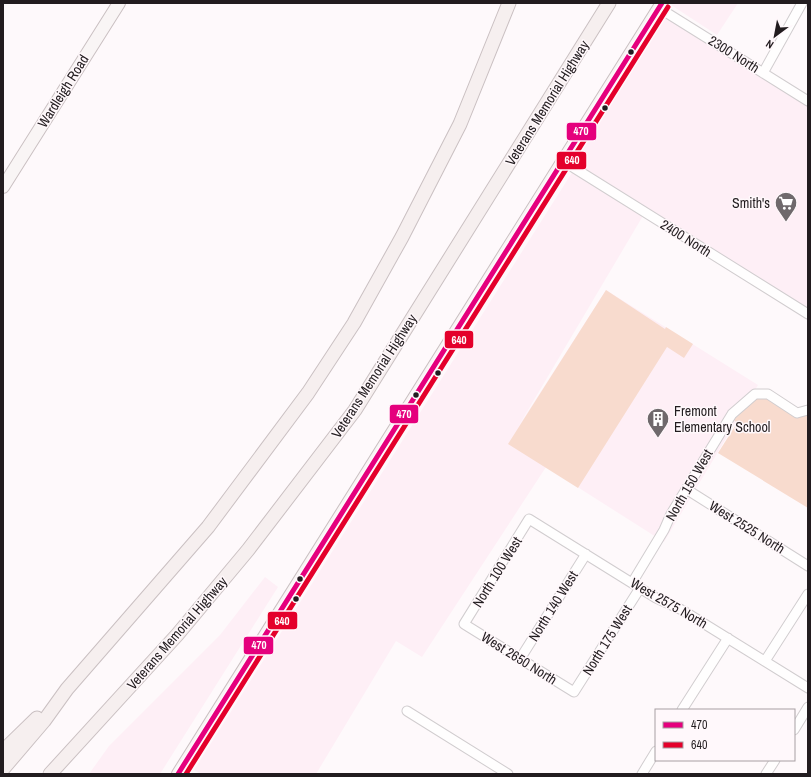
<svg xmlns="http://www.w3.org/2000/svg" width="811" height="777" viewBox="0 0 811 777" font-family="'Archivo Narrow',sans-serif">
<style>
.built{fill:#feeff6}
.green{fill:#f8dbce}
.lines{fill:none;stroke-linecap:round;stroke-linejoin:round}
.minor-casing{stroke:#d1cdcf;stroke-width:11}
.major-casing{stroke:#cac0c2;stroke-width:14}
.highway-casing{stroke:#cac0c2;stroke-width:15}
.minor{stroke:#fffefe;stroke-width:9}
.major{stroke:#f9f5f5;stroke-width:12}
.highway{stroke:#f6efef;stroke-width:13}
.bus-1-casing{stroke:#fff8fb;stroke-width:8}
.bus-2-casing{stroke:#fff8fb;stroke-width:8}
.bus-1{stroke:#e5007d;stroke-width:5}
.bus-2{stroke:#e4002b;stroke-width:5}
.bus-dot{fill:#221c1f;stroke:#fff8fb;stroke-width:1.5}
.labels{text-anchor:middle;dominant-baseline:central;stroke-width:3;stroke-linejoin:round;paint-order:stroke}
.street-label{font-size:14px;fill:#221c1f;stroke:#fff8fb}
.poi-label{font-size:14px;fill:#221c1f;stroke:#fff8fb;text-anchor:end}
.line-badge{stroke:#fff8fb;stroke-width:1.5}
.badge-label{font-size:11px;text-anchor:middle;font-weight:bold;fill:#fff}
</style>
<rect width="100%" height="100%" fill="#fef9fb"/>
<path class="built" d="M668,3h70l-21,32z
M659,9l149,94v206l-161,-100 -129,218 88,-137 152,95 -94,157 -118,-75 -124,190 -26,-16 -80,133h-115l-7,-4 379,-599 -7,-13z
M265,577l13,10 -118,187h-71l20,-28 111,-111z"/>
<path class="green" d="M606,290l59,39 1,-2 27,17 -9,14 -17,-11 -89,141 -70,-44z
M755,398h12l41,15v95l-90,-55 19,-30 -3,-3 9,-14z"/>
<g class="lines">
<g class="minor-casing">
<path id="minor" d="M659,8l149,93
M763,73l39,-70
M563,161l245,153
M686,489l122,77
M632,583l32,-53 7,-16 61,-100 23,-20h13l29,19 11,-3
M640,588l-66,104 -110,-68 65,-105 127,79 26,12 126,78
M520,659l66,-105
M765,661l43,-67
M682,710l46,-72
M407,711l101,63
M794,730l14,-23
M642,774l14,-23
M766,774l9,-14"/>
</g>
<g class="major-casing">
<path id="major" d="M3,187l116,-184
M178,774l484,-771"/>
</g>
<g class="highway-casing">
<path id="highway" d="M3,751l34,-33
M3,769l41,-48 23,-32 141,-162 100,-134 46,-70 48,-86 58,-113 49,-121
M50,774l127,-139 71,-85 107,-140 254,-407"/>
</g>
<use href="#minor" class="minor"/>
<use href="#major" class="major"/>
<use href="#highway" class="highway"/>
<g class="bus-1-casing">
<path id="bus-1" d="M178,774l484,-771"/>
</g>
<g class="bus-2-casing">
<path id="bus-2" d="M186,774l482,-767"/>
</g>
<use href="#bus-1" class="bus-1"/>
<use href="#bus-2" class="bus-2"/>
</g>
<defs>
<g id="supermarket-pin" transform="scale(1.15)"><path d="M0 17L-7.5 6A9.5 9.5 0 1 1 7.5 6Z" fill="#6f696c" stroke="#fff8fb"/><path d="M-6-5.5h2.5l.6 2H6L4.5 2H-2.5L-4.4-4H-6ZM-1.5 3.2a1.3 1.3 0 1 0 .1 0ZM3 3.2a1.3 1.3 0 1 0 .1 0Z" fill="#fff"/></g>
<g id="building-pin" transform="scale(1.15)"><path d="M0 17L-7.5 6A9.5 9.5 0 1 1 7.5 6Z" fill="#6f696c" stroke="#fff8fb"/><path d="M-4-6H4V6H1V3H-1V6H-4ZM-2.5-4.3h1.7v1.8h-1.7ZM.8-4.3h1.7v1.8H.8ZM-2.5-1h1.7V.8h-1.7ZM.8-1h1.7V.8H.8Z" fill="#fff"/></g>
</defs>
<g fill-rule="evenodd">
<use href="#supermarket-pin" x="786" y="203"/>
<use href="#building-pin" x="658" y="419"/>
</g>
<g class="bus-dot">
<circle cx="631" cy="52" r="3.5"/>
<circle cx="605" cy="108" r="3.5"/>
<circle cx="438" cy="373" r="3.5"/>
<circle cx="416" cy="395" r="3.5"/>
<circle cx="300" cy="579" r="3.5"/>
<circle cx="296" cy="599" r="3.5"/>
</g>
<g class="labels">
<g class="street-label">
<text transform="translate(734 54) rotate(32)">2300 North</text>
<text transform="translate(63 91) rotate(-58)">Wardleigh Road</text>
<text transform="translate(547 103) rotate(-58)">Veterans Memorial Highway</text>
<text transform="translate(686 238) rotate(32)">2400 North</text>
<text transform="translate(374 376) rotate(-57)">Veterans Memorial Highway</text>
<text transform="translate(689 485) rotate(-60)">North 150 West</text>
<text transform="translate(747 527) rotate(32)">West 2525 North</text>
<text transform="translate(497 572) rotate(-58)">North 100 West</text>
<text transform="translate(669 603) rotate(30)">West 2575 North</text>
<text transform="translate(553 606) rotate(-58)">North 140 West</text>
<text transform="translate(177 633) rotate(-49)">Veterans Memorial Highway</text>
<text transform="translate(607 640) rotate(-58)">North 175 West</text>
<text transform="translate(519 658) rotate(32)">West 2650 North</text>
</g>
<g class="poi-label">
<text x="770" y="203">Smith's</text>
<text x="674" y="411" text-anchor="start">Fremont<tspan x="674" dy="16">Elementary School</tspan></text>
</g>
</g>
<g class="line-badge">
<rect x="566" y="122" width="31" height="19" rx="4" fill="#e5007d"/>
<rect x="556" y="151" width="31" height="19" rx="4" fill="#e4002b"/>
<rect x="444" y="330" width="30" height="19" rx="4" fill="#e4002b"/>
<rect x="389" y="404" width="30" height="20" rx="4" fill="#e5007d"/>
<rect x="267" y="611" width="31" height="19" rx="4" fill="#e4002b"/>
<rect x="243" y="636" width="31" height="19" rx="4" fill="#e5007d"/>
</g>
<g class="badge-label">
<text x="581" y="135">470</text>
<text x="572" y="164">640</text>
<text x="459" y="344">640</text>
<text x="404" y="418">470</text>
<text x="282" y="625">640</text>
<text x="259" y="649">470</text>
</g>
<rect width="811" height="777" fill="none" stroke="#221c1f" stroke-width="8"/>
<rect x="655" y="709" width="140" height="52" fill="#fff8fb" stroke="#a7a0a3"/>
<rect x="663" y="722" width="20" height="6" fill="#e5007d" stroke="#a7a0a3"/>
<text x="691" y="729" font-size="12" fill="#221c1f">470</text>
<rect x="663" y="742" width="20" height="6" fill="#e4002b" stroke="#a7a0a3"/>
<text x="691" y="749" font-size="12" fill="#221c1f">640</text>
<g transform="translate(775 36) rotate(212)" stroke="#fff8fb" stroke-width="3" paint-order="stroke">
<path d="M0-3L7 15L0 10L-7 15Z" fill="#221c1f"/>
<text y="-6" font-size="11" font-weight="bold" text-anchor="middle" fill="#221c1f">N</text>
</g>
</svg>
